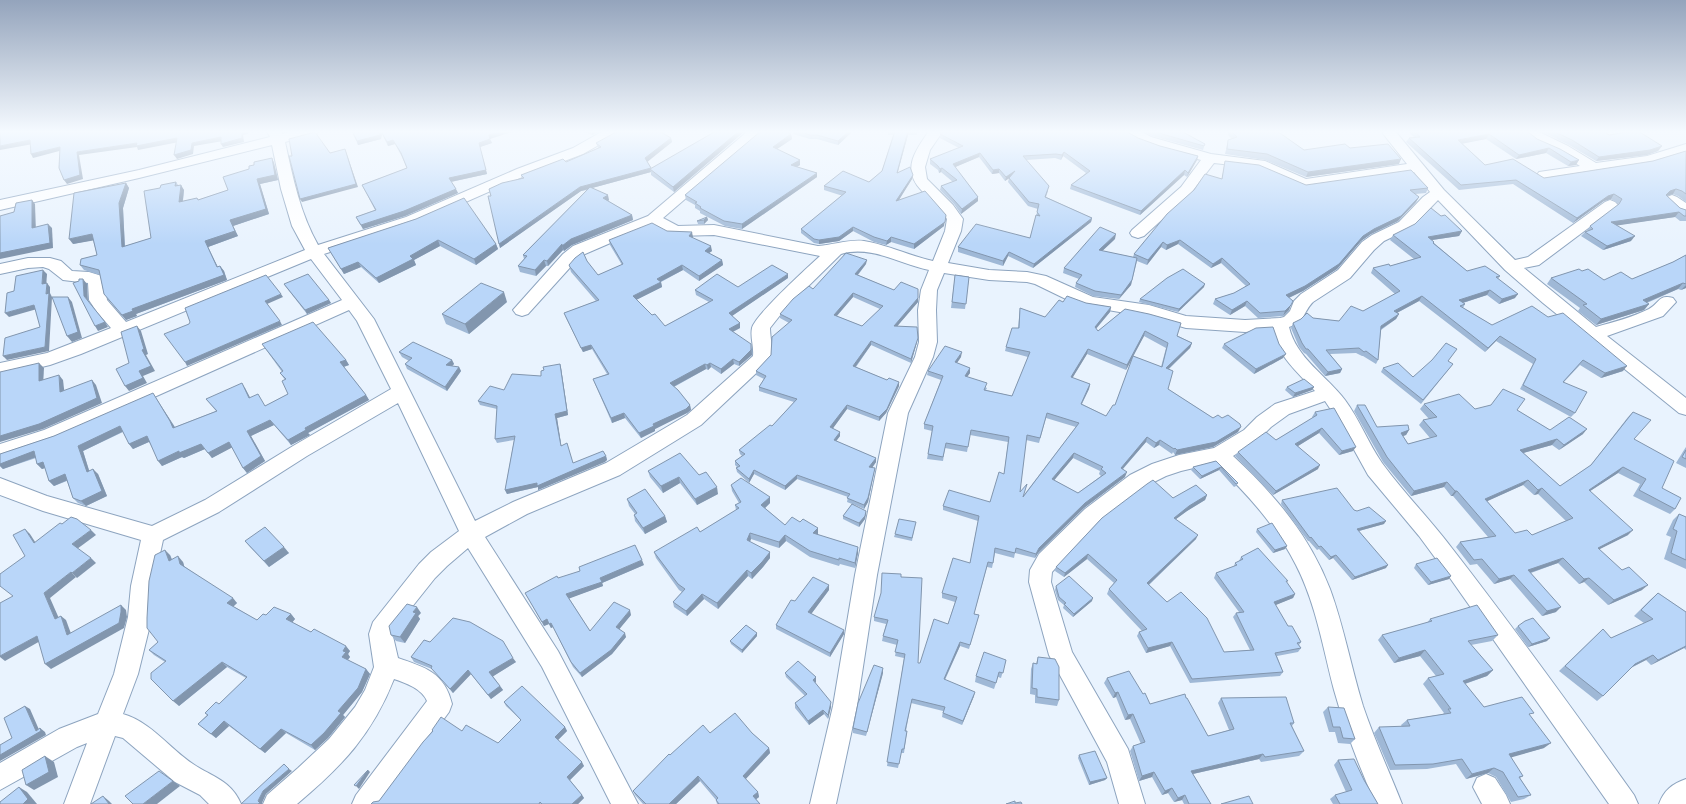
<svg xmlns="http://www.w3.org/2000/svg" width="1686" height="804" viewBox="0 0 1686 804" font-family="'Golos Text',sans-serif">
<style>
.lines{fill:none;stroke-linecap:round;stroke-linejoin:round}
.minor-casing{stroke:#8da4bf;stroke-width:2}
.minor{fill:#fff;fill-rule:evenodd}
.wall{fill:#9fb8d6;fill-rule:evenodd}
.shaded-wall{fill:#8296ae}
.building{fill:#b9d6f9;stroke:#8296ae;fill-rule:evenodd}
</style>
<rect width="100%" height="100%" fill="#e9f3fe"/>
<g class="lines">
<!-- minor casing -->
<g class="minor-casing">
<g id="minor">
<path d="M267,131h14l1,3 12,-3h24l-2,3 -31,8c8,36 15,71 33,103l88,-28 111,-48 56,-21 30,-17h17l-2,3 -35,20 -56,21 -109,48 -94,31 50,65 101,202 38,-19 93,-39 81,-48 66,-59c1,-10 -3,-19 -1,-28 3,-13 55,-60 68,-72l-106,-21 -37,1 -18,-6 -7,-5 -67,29 -10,8 -47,52 -6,2 -6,-2 -3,-4 50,-56 10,-8 75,-30 100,-85h16l-101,87 15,8 36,-1 104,21c15,-1 32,-7 46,-5 24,4 46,15 69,20l12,-30 2,-12c-7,-11 -16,-18 -25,-28 -21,-21 -7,-40 7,-60h14l-13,19 -5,17 2,12 26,26 10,14 -2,12 -13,32 41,7 38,2 19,4 47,21 56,8 37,11 59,4 35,-2 4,-1 6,-6 4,-10 7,-7 37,-24 24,-28 10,-7 27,-13 24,-25 7,-5 -16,-20 -110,16 -46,-20 -44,-5 -23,30 -47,43 -6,2 -6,-2 -2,-3 2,-3 49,-43 20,-27c-17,-5 -68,-15 -78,-29h17l11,6 60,17 54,7 41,18 101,-15 -26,-33h14l49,59 71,70 13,-3 77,-55 5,-2 5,2 3,3 -3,3 -76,57 -15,3 72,59c18,-5 37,-10 53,-18 11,-6 9,-15 24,-11l3,4 -13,14 -56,20 79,62v17l-7,-2 -136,-110 -38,-33 -67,-70 -27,28 -27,13 -10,9 -24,28 -37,24c-10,10 -8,20 -24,25 7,31 38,49 56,73 15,20 23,43 37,63 21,29 47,55 69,84 63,81 123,164 183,248l4,9h-29l-159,-226 -31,-42 -51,-61 -31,-56 -12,-18 -36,13 -18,13 -13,13 -25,16c42,39 76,79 97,133 14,38 21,78 33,117 11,33 26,65 39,98h-26c-17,-37 -31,-75 -42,-114 -11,-42 -18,-86 -38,-125 -21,-41 -48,-70 -81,-102l-34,8 -15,5 -22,11 -45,34 -47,51 -1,10 21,70 56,97 17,55h-26l-12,-42 -58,-107 -20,-73 1,-12 9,-16 46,-45 45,-34 22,-11 27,-9 35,-7 30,-18 13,-13 18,-13 40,-13c-16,-17 -38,-36 -43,-61l-27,2 -59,-4 -38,-11 -63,-11 -15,-5 -35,-17 -8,-2 -38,-2 -45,-7 -7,17 -1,20 1,32 -4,15 -25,56 -31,162 -20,131 -21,98h-26l23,-98 22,-131 33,-162 27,-56 4,-15 -1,-32 3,-20 8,-20c-29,-6 -58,-25 -88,-16l-56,55 -15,19c0,12 5,24 -2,34l-67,63 -81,50 -93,39 -42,23 73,114 80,153h-27l-69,-137 -74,-119 -21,18 -12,12 -43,54 6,26c27,9 47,15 54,46l-3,8 -68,92h-29l4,-9 71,-94c-5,-12 -21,-18 -33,-22 -22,56 -52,87 -97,125h-34l4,-9 31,-27 31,-29 26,-32 10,-17 9,-23 -5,-33 4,-12 46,-58 12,-12 28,-21 -61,-128 -91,53 -88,56 -56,28 -10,46 -1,31 -14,57 -15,40c28,8 46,34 70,50 19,13 38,16 48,40h-32l-9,-9 -25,-13 -52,-44 -8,-2 -25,68h-26l23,-61 -10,4 -77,43v-27l59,-34 39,-15 16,-40 14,-57 3,-31 10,-46 -98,-29 -43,-16v-17l47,18 105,30 53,-26 88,-54 98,-57 -34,-68 -8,-11 -291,130 -58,20v-16l44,-14 298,-130 -31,-41 -230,95 -31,11 -50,12v-14l47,-10 64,-25 -14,-16 -8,-12 -1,-17 -25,-3 -14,-11 -6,-2 -15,1 -28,6v-10l28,-6h22l11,3 11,10 17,1 13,4 2,4 3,20 19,22 179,-72 -13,-24 -11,-37 -9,-44 -133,33 -139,32v-10l139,-30 131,-33z"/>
<path d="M1521,131h16l31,15 28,17 51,-7 39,-12v9l-37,11 -105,15 -5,-1 -2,-3 2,-3 41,-6 -22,-14 -23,-10z"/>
<path d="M1672,195l5,2 9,6v12c-8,-2 -17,-8 -22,-15l3,-3z"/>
<path d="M1486,774l9,4 11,17 4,9h-28l-9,-17 4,-9z"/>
<path d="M1686,779v25h-27c5,-14 13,-20 27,-25z"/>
</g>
</g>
<!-- minor -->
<use href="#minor" class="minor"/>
</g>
<!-- wall -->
<g class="wall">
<path d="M352,131l138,8 2,4 -12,4 7,27 -36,8 7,11 -53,23 -42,13 -5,-8 -2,-4 19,-7 -13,-25 45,-17 -5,-11 -7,-13 -7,2 -6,-12 -1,5 -23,6z"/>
<path d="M582,131h18l-8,4z"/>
<path d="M716,131h29l-71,61 -23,-17v-3l-59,16 17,12 -1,1 24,14 1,5 -61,25 -8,6 -1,-1 -15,16h-2l-10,10 -16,-4 -2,-6 6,-7 -1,-4 64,-65 -6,1 -81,57 -9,-52 31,-17 -1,-4 45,-13 32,-14 -2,-5 75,-5 1,4 -25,19 5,8z"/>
<path d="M793,131h60l-15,14 -21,-6h-7l-17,-5z"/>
<path d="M888,131h29v4h-9l-10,37 14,7 -13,21 45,26 -30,23 -23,-7 -5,3 -12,-3 -21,-11 -14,10 -20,3 -5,-1 -13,-10v-4l42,-33 -19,-6v-4l45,-4 13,-11 11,-36h-5z"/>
<path d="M1143,131h38l24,13 -2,6 -51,-14z"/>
<path d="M1229,131h48l27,19 46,-2 49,16 -93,13 -41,-17 -40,-6 2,-9 1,-5 4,-1 -4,-4z"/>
<path d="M1408,131h119l10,8 39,26 -8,1 -22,-13 -30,6 -30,-20 -24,4 23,22 59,13 109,-17 33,-10v51l-8,-6 -5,-2 -6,2 13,12 6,2v11h-6l-5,-4 -58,8 14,16 -28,9 -22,-14 4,-4 2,-1 3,-5 28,-21 1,-1 -8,-5 -7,2 -31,22 -60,-39 -54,6 -53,-48 3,-4 5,-1z"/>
<path d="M1541,131h63l5,4 53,11 -4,5 -11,4 -51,6 -27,-16z"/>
<path d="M1129,133l9,5 22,8 38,10 -1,4 -10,17 -3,-2 -44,40 -70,-26 1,-4 15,-12 -23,-17 -2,4 -6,-2 -29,2 22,31 -2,6 46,21 -1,4 -58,46 -25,-12 -5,10 -45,-14v-5l72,-9 8,-29 -10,-3 -20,-24 1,-4 -4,3 -6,-8 -7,1 -13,-17 -24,10 23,30v4l-17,13 -7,-10 -14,-14 1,-4 12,-4 -12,-10 -2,1 -1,-3 -8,-6v-5l29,-11 -19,-10v-4z"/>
<path d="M791,134l1,5 -15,10 23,11v5l-3,2 20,6v4l-75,52 -17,-3 -25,-13v-2l-5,-3v-3l-9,-5 -1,-5z"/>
<path d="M272,158l2,5 4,17 -18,4 9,30 -36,12 5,10 -30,11 10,20 2,-1 4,5 3,9 -91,34 1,2 -11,4 -22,-26 -4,-19 -16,-5 -4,-5 17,-10 -4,-15 -20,4 53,-61 3,5 -6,20 2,38 26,-8 9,-50 16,-6 2,3 6,5 -1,11 15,-1 30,-10 26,-25z"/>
<path d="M1225,161l81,24 122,3 -2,5 -11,1 4,3 -3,5 -18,19 -27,13 -10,7 -24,28 -34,22 -14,7v12l-6,6 -25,2 -13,-12 -15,9 -17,-11 2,-5 19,-6 12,-7 -25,-23 -10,5 -33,-24 -12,6 -5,-3 -14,18 -10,-4 -6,24 -12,14 -26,-3 -18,-9 1,-4 3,-4 -16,-6 1,-5 51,-29 -13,12 31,6 1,-3 88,-75 2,-13z"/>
<path d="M1441,216l21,15 -3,5 -27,4 2,3 33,28 33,5 -2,3 17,19 -16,6 -12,-9 -24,8 2,1 -2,4 29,17 131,46 -22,7 -21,-13 -16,17 11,31 -4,4 -51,-28 13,-25 -37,-23 -11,11 -66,-51 -22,12 2,1 -3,5 -15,11 -3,30 -2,4 -13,-8h-1l-6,-3 -26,1 12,15 -2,4 -15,3 -19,-22 -2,-1 -5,-6 -8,-19 2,-5 20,-5 26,3 24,-10 32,-17 -24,-21 2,-5 17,-2 24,-7 -24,-19 3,-5z"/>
<path d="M707,217l1,3 -4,4h-6l-1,-3z"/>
<path d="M416,219l80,25 2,5 -22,16 -36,-19 -26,14 2,5 -37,18 -18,-16 -17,7 -16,-26z"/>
<path d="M667,231l25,1v6l20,13 -3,2 13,7 1,5 -24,16 -16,-11 -22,12 1,5 -26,13 16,15 13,11 44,-24 -13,-7 -1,-5 43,-3 50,-9 -56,38 8,7v5l-7,4 19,17v6l-13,11 -5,-2 -13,10 -10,-7 -3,3 -2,-1 -32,18 16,18 1,5 -4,3 -32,16v2l-14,7 -16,-20 -13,5 -17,-39 -2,-5 14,-5 -15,-25 -9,3 -17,-34 -2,-5 32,-12 -25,-29 -2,-7 29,10 24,-10 -12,-20 -1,-5z"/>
<path d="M1686,255v33l-5,2 -3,-1 -31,14 2,1 -5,6 -48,15 -18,-14 2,-3 -33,-24 4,-6 31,-7 22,9 28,-1 41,-17z"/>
<path d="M866,264l-8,11 36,15 24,8v4l-21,24 20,16 -6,21 -40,-18 -15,22 31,13 12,2v4l-13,27 -7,8 -32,-12 -14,19 7,8 -4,5 40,17v4l-4,6h3l-1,4 -6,30 -4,7 -11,-5 13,10 -1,5 -6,8 -16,-8v-3l9,-12 -5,-2 1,-5 -51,-18 -12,11 -31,-16 -5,9 -12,-11 -1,-4 1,-1 -2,-2v-4l7,-5 -2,-2 -1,-4 33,-24 22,-24 -35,-11v-4l5,-8 -8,-4v-4l15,-16 18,-32 -9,-5v-4l33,-25zM853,297l27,12 -18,17 -25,-10z"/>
<path d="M955,275l14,2 -4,32 -14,-1z"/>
<path d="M284,284l45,16 2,3 -24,11 -21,-27z"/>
<path d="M1204,287l-26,25 -39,-10 1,-3z"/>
<path d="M507,302l-38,32 -23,-10 -4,-10z"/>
<path d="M1063,302l23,1 25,4 -1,5 -14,17 2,2 27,-22 67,34 -2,5 -21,21 -1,20 45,29 25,14 -25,15 -38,8 -2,-3 -1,2 -13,-9 -5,3 -8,-6 -23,27 2,8 -41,31 -46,45 -3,5 -20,-5 -1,5 -19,-5 -3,15 -5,-1 -13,47 5,1 -10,34 -9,-3 -15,34 29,16 -12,29 -20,-8 1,-6 -32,-8 -5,28h1l-3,22h-3l-3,15 -11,-2 17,-108 -9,-2 2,-11 -15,-4 1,-5 3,-12 -12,-3v-4l27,-40 17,86h2l28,-39 7,-22 -13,-4v-5l28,-30 8,-42 -35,-11v-4l47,-4 14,-28 4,-32 -38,-7 -3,17 -22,-4 -2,13 -16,-2 5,-28 -8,-2v-5l17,-44 -14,-5 1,-4 33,-14 -4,6 13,5v5l-3,4 20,11 -1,2 26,6 16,-39 -23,-6 1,-4 12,-19 2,-20 25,9zM1144,336l22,12 -5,19 -28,-11zM1087,354l39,16 7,-13 -18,48 -9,11 -24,-12 7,-15 1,-5 -18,-6zM1046,418l30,9 -53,69 -3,-4 6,-52 13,3zM1073,458l27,13 -1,3 2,2 -23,17 -24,-13z"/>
<path d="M262,344l84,16 3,5 -5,2 22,28 3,5 -61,33 2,2 -19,10 -17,-20 -23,11 14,25 -18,12 -4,-5 -11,-21 -20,11 -7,-9 -21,9 -2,-1 -20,9 -13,-24 -16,7 -4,-5 -6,-12 -40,19 6,19 9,4 9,22 -21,10 -8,-3 -5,-5 -6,-17 -13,5 -5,-5 -4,-13 -3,1 -5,-5 -1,-6 -33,11 -3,-3v-12l54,-18 102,-38 19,29 41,-16 -10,-12 39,-11 5,10 15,8 23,-12 -3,-14 -5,-7 2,-1z"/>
<path d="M1224,344h55l4,14 -29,16 -32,-26z"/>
<path d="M399,352l53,8 2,4 -2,2 7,1 2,4 -14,20 -40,-22 -2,-5 4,-3 -7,-4z"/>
<path d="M560,364l1,4 7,47 -11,3 4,27 12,18 33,-7 1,4 -69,30v-3l-31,7 -2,-4 9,-50 -17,3 -2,-4 2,-30 -17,-4 -2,-4 26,-11 37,-14 3,-6z"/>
<path d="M1453,364l-32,40 -40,-32 2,-4 30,9z"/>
<path d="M1287,387h27l-2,3 -19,7 -8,-7z"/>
<path d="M1424,404l51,5 42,1 33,20 33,4 -24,16 -7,-5 -29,8 37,33 30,-20 38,-49 5,-5 1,27 28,49 13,21 -5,5 -37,-18 7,-12 -22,-11 -28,18 38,44 -29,14 43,41 -34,15 -24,-23 -5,2 -21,-21 -27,10 25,39 -14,4 -32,-37 -16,5 -17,-20 -7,1 -14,-18 4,-5 28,-5 -35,-41h-2l-7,-9 -33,9 -28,-34 -29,-51 3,-6 20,22 32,3 -3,5 -3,1 5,8 22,-6 -11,-13 4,-5 6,-1 -9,-10zM1523,485l11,10 4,-1 28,27 -34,14 -17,-2 -28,-32z"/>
<path d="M1315,412l38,39 -14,4 -20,-22 -21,13 20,23 -45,26 -38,-39 3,-4 38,-12 37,-22 -1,-1z"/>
<path d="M1686,447v21l-10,-5 8,-13z"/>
<path d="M1216,461l22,22 -2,3 -2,1 -15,-17 -19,9 -9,-9 2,-3z"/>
<path d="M648,471l51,4 19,19 -21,11 -17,-22 -17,10 -13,-16z"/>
<path d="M731,485l39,18 -5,5 20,17 33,9 -1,1 41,12v6l-3,15 -15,-4 -1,2 -29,-9 -24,-16 -7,7 -28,-9 -1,3 20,16 -7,9 -11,12 -4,-3 -30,33 -14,-10 -17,17 -13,-9 -1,-5 9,-10 -3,-2 -23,-32 -2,-6 46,-20 36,-22 -1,-5 4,-2 -7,-12z"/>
<path d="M1207,495l-2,5 -18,11 -11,8 20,20 -47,46 18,17 57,50 26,-2 -17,-33 3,-4 3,-1 -25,-34 2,-5 18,-7 1,-3 4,-2 2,-4 45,25 9,12 -2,4 -18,7 13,21 13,16 -2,3 2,3 -3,4 -21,4 6,16 -3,4 -90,7 -20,-37 -24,7 -9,-17 2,-4 3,-1 -35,-37 2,-5 5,-6 -27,-24 -23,18 -9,-6 1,-4 117,-69z"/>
<path d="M627,499l38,17 2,6 -22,12 -10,-13 -1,-6 1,-1 -6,-8z"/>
<path d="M1282,500l72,10 30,14 -25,7 27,37 -34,12 -19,-22 -4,2 -10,-11 -2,1 -8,-9h-1l-27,-37z"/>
<path d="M1679,514l7,3v52l-22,-10 7,-22 -5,-2 7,-15z"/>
<path d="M915,525l-3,16 -18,-4 1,-3z"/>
<path d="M1257,529l30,17 -2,3 -12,4 -17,-21z"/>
<path d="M245,541l44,12 -20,14 -19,-20z"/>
<path d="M170,555l2,4 11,3 1,4 53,37 -4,3 24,14 9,-5 25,-1 4,5 -3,3 19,10 39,19 -2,3 2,3 -2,3 18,9 4,5 -8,18 -19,23 2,2 -17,21 -13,12 -29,-17 -21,20 -36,-27 -13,12 -18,-14 9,-9 -2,-2 14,-9 27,-26 -19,-11 -48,39 -14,-44 -11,-7 -5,-5 9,-8z"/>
<path d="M1416,564l33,15 -21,6 -14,-17z"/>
<path d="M644,565l-42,18 1,3 -34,12 21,33 41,-16 -12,14 7,8 -14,17 -30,23 -9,-10 -20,-40 -2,1 -2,-4 -5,2 -19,-33 33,-15z"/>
<path d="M1056,586l36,15 -19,16 -10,-9 1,-3 -6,-5 -3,-10z"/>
<path d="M829,590l-18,24 33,20 -14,23 -54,-28v-4l19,-24z"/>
<path d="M1658,593l28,19v38l-2,-2 -33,17 -5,-5 -15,8 -28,28 -6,5 -38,-30 44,-42 8,9 33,-15 -10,-7 17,-17z"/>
<path d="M421,613l-3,3 2,3 -15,24 -9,-2 -5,-6z"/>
<path d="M1430,619l68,16 -6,6 -21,4 22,25 -6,6 -22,8 19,23 46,9 14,32 -34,9 13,19 -3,2 11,17 -7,4 -13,3 -15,-25 -8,-4 -22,6 -10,-15 -29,5 -37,1 -16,-37 5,-6h23l-1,-2 6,-5 36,-6 1,-1 -21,-29 5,-6 8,-2 -16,-20 -26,7 -16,-23 4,-5 45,-12z"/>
<path d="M1518,626l29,15 -19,6 -13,-18z"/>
<path d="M757,633v3l-15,17 -11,-9 -1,-3z"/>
<path d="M430,642l86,20 -23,14 7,10 3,4 -12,9 -20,-25 -18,19 -21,-24 -18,-7 -3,-5z"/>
<path d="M1038,657l21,43 -2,6 -22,-3v-8l-5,-1 1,-25 2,-6 3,1z"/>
<path d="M1006,660l-5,18 -3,-1 -4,12 -19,-7 1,-6z"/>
<path d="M785,673l31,9 -1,1 16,24 -3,12 -4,-5 -15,11 -14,-17v-5l10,-7 -19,-19z"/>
<path d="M883,673l-17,63 -13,-3v-5z"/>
<path d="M1107,678l36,16 7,10 36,-6 22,38 21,-6 -11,-27 3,-5 73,25 -2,3 12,25 -5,5 -38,6 -2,-3 -66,15 18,30h-27l-2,-4 -8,2 -6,-9 -6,2 -10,-18 -13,4 -9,-30 3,-5 8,-2 -11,-25 -5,1 -9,-23 -3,1 -9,-15z"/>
<path d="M504,702l61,25 2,4 -9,9 26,26 -14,14 12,15 2,3 -6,6h-207l8,-3 53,-70v-1l30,1 36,12 23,-23 -15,-14z"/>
<path d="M1328,707l27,32 -5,5 -12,-1 -3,-11h-6l-6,-20z"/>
<path d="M710,733h42l17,15 1,5 -25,26 13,13 1,5 -3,2 4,5h-43l-1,-4 -16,-19 -24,23h-33l-8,-9 -2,-4 37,-36z"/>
<path d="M1079,755l28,23 -2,2 -16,5 -11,-27z"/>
<path d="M1338,760l26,20 14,24h-45l-3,-5 5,-4 11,-3 -12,-27z"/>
</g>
<!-- shaded-wall -->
<g class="shaded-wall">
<path d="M242,131h6v3l-5,1 1,7 -21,5 -2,-3z"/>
<path d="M380,131l2,3 -1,5 -23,6 -1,-4z"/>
<path d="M501,131h14l-25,8 2,4 -12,4 7,27 -37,8 -1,-4 30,-35 10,-8z"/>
<path d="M592,131h8l-8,4z"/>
<path d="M739,131h6l-71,61 -1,-5z"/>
<path d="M849,131h4l-15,14v-4z"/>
<path d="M908,131v4l-12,42 1,-4z"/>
<path d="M791,134l1,5 -18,12 -1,-4z"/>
<path d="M1489,134l-3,5 -30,6 2,-5z"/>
<path d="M221,137l2,4 -29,5 -1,8 -16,5 -3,-4 18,-12z"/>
<path d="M177,138l2,4 -41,8 -1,-3 -58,8 4,24 -16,5 -3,-4 13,-28 60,-9z"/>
<path d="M671,138l1,4 -26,21 -1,-5z"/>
<path d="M30,140l3,4 -33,6v-4z"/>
<path d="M393,140l2,4 -7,2 -1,-4z"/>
<path d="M1662,146l-4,5 -11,4 -51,6 3,-4z"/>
<path d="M60,147l3,3 -30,8 -2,-4z"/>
<path d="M1549,148l-3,5 -30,6 3,-4z"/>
<path d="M345,149l13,38 -56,15 -2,-3z"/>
<path d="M1064,152l-1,4 -2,4 1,-5z"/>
<path d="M980,153l-1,4 -26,11v-4z"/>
<path d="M1198,156l-1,4 -10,17 1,-4z"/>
<path d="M272,158l2,5 4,17 -18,4 9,30 -36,12 5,10 -30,11 12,25 -3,-5 -12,-26 25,-21z"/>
<path d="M1401,159l-2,5 -93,13 2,-5z"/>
<path d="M800,160v5l-9,5v-5z"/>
<path d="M1579,160l-3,5 -8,1 3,-4z"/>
<path d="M651,168l1,3 -2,-2 1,3 -70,19 -81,57 -1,-4 81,-57z"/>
<path d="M942,168l-1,4 -2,1 1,-4z"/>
<path d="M999,169v4l-7,1 1,-4z"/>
<path d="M1185,170l-1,5 -44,40 1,-4z"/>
<path d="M1015,171l-1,4 -9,6 1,-4z"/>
<path d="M817,173v4l-75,52v-5z"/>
<path d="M913,175l-1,4 -17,27 1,-5z"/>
<path d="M126,183l3,5 -6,20 2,44 -3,-5 -3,-44z"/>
<path d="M181,185l3,5 -2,17 -3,-5z"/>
<path d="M456,189l2,4 -53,23 -42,13 -2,-4z"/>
<path d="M1676,189l-3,5 -7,2 -4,4 8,-9z"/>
<path d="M1614,194l-3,5 -7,2 -31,22 4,-5 31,-22z"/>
<path d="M608,195l1,5 -5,4 -1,-6z"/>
<path d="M978,197v4l-17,13 1,-5z"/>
<path d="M1419,197l-3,5 -18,19 -27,13 -10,7 -24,28 -34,22 -19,9 2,-5 77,-59z"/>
<path d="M32,200l3,4 1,29 -4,-5z"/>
<path d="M1679,212l-4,5 -68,10 4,-5z"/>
<path d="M632,215l1,5 -61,25 -8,6 -2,-5 9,-7z"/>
<path d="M946,215l-2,11 -30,23v-5z"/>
<path d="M707,217l1,3 -4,4v-4z"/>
<path d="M1092,218l-1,4 -58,46 1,-4z"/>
<path d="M48,224l4,4 1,20 -53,11v-6z"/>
<path d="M853,227v4l-14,10 -20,3v-4z"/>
<path d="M1462,231l-3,5 -34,5 3,-4z"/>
<path d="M692,232l1,5 -4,4v-5z"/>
<path d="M92,234l4,6 -23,4 -4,-5z"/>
<path d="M1116,234l-1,5 -17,16 1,-5z"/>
<path d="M1635,236l-4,5 -28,9 4,-4z"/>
<path d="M891,237v5l-5,3 1,-4z"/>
<path d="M438,240l2,6 -26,14 2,5 -37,18 -3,-5 34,-22z"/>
<path d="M1180,240l-2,4 -12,6 1,-5z"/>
<path d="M1163,242l-2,5 -14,18 1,-5z"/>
<path d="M496,244l2,5 -22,16 -2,-6z"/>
<path d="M562,244l1,6 -15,16 -1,-5z"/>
<path d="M711,246l1,5 -6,4 -1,-4z"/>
<path d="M1009,252l-1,4 -5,10v-5z"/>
<path d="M1222,258l-1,5 -10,5 2,-4z"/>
<path d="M544,260l2,6 -10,10 -1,-6z"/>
<path d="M722,260l1,5 -24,16v-5z"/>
<path d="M867,260l-1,4 -11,14v-4z"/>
<path d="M358,262l3,5 -17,7 -3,-5z"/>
<path d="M682,265l1,5 -25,13 -1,-4z"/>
<path d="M220,266l4,5 3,9 -91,34 1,2 -11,4 -4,-5 10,-6z"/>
<path d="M43,270l4,4 -1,14 -4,-4z"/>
<path d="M788,274v4l-59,40v-5z"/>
<path d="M83,279l4,5 1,17 -4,-5z"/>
<path d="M1132,280l-1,5 -12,14 2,-4z"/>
<path d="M661,282l1,5 -28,14 -1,-5z"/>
<path d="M47,283l3,4v6l2,4 -3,54 -42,9 -4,-4 42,-9 1,-53z"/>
<path d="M1683,283l-5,6 -40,17 5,-6z"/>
<path d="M1205,284l-1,3 -26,25 1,-3z"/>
<path d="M1686,284v4l-5,2 5,-5z"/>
<path d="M1490,290l-3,5 -31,10 3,-5z"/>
<path d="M504,292l3,10 -38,32 -4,-10z"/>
<path d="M853,293v4l-19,22v-4z"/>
<path d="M281,294l2,3 -16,7 -2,-3z"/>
<path d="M1518,294l-3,4 -16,6 3,-5z"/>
<path d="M1422,296l-3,5 -28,15 3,-5z"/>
<path d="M68,297l4,5 10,36 -10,4 -5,-6z"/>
<path d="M918,298v4l-24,28v-4z"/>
<path d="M329,300l2,3 -24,11 -2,-4z"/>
<path d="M1247,301l-2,5 -15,9 2,-5z"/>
<path d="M1649,304l-5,6 -48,15 5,-6z"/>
<path d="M34,305l3,4 -28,8 -4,-4z"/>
<path d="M1291,305l-2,5 -6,6 2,-5z"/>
<path d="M1111,307l-1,5 -17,20 2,-5z"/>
<path d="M1399,314l-3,5 -18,12 3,-5z"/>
<path d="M280,321l2,4 -95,41 -2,-4z"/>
<path d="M105,322l3,5 -10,4 -3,-5z"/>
<path d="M740,323v5l-10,5 -1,-4z"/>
<path d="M137,326l4,5 7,23 -2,1 9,16 -12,5 4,7 -18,8 -4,-5 14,-15 3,-21z"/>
<path d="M1145,331l-1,5 -18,34 1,-5z"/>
<path d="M1500,336l-4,5 -11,11 3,-4z"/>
<path d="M918,338l-1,4 -6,21v-4z"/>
<path d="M871,341v4l-18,25v-4z"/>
<path d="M1192,343l-2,5 -26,25 2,-5z"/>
<path d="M751,344l1,11 -13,11v-4z"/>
<path d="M591,345l1,4 -9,3 -2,-4z"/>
<path d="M1088,349l-1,5 -17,28 1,-5z"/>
<path d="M962,352l-1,5 -7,10 1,-5z"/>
<path d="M1286,354l-3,4 -29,16 2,-5z"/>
<path d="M733,359l1,5 -13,10v-5z"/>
<path d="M346,360l3,5 -6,2 -3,-5z"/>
<path d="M452,360l2,4 -6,6 -2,-5z"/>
<path d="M39,363l5,5 -1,18 -4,-5z"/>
<path d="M710,363l1,4 -3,3 -1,-5z"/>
<path d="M560,364l1,4 7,47 -11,3 5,32 -1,-4 -6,-32z"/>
<path d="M705,364l1,5 -35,19 -1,-5z"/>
<path d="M1627,366l-4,5 -22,7 4,-5z"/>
<path d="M459,367l2,4 -14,20 -2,-4z"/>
<path d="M970,368v5l-6,8 1,-5z"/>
<path d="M1342,369l-2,4 -15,3 3,-4z"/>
<path d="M59,375l4,5 2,17 -5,-5z"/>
<path d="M92,380l4,5 6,18 -59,26 -43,13v-6z"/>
<path d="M899,382v4l-13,27 -7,8v-4z"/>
<path d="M242,383l3,5 8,15 -4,-5z"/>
<path d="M1090,384l-1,5 -10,20 2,-5z"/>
<path d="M1314,387l-2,3 -19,7 2,-4z"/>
<path d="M153,393l3,5 18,28 3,7 -4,-5z"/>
<path d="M366,395l3,5 -61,33 2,2 -19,10 -3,-5 17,-12z"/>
<path d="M690,405l1,5 -4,3 -32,16v2l-14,7 -2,-5 14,-9z"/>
<path d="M847,405v4l-16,22 -1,-4z"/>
<path d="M624,413l1,5 -13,5 -1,-5z"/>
<path d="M270,420l4,5 -23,11 14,25 -18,12 -4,-5 4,-37z"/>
<path d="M120,426l4,5 -41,20 8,26 -4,-5 -9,-26z"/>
<path d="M1241,427l-3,5 -25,15 -38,8 2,-5z"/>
<path d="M1322,428l-3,5 -26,16 2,-5z"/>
<path d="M1587,429l-4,5 -24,16 5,-5z"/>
<path d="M1409,430l-3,5 -9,3 4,-5z"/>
<path d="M840,432v4l-6,8v-4z"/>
<path d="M147,436l4,5 -18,8 -4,-5z"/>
<path d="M1147,437l-1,5 -27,31 2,-5z"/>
<path d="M1557,439l-5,6 -36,10 4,-5z"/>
<path d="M1160,440l-1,5 -5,3 2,-5z"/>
<path d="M229,442l4,5 -21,11 -4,-5z"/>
<path d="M201,444l4,5 -21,9 -2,-1 -20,9 -4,-5 21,-10z"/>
<path d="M1356,447l-3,4 -14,4 3,-4z"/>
<path d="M34,451l5,5 -36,13 -3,-3v-4z"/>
<path d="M1074,453l-1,5 -22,26 1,-5z"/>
<path d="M606,456l1,4 -2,2 -67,28v-3l-31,7 -2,-4z"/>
<path d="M876,458v4l-7,10v-5z"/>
<path d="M43,462l5,5 -6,2 -5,-5z"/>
<path d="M1320,465l-2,4 -45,26 3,-4z"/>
<path d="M1221,467l-2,3 -19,9 2,-3z"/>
<path d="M1623,467l-5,6 -34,22 5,-5z"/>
<path d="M875,468l-1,4 -6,30 -4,7v-4z"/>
<path d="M93,469l5,5 9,22 -21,10 -5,-5z"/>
<path d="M754,470v4l-5,9v-4z"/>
<path d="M1127,472l-2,5 -41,31 -46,45 -3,5 1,-4 3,-6 46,-45z"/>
<path d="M65,474l5,5 -16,7 -5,-5z"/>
<path d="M797,475v4l-12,11v-4z"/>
<path d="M679,477l1,6 -17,10 -2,-7z"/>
<path d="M1528,480l-5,5 -42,19 4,-5z"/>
<path d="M1447,482l-3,5 -33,9 3,-5z"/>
<path d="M717,487l1,7 -21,11 -2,-6z"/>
<path d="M1542,488l-4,6 -4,1 4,-5z"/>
<path d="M1455,491h2l-4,5h-2z"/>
<path d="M1207,495l-2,5 -18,11 -15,11 2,-4 15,-12z"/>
<path d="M770,497v6l-8,8 -1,-6z"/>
<path d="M866,511l-1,8 -6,8v-4z"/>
<path d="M665,516l2,6 -22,12 -2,-6z"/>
<path d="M1386,521l-2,3 -29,8 2,-3z"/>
<path d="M818,528v6l-5,5v-6z"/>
<path d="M25,529l5,5 9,14 -5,-5z"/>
<path d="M91,530l5,5 -19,14 -5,-5z"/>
<path d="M1633,530l-5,5 -36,18 6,-5z"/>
<path d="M750,533l1,6 -3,7 -1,-6z"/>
<path d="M785,535l1,6 -7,7v-6z"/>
<path d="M1198,535l-2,4 -51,49 2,-5z"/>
<path d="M1287,546l-2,3 -12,4 2,-3z"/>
<path d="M284,547l5,6 -20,14 -5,-6z"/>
<path d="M858,547v6l-3,15v-5z"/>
<path d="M165,550l5,5 4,11 -5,-5z"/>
<path d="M770,552v6l-7,9 -11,12 -1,-6z"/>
<path d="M1088,554l-1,5 -23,18 1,-4z"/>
<path d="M1336,555l-3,3 -4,2 2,-3z"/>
<path d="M178,556l5,6 2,7 -5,-5z"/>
<path d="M91,558l5,5 -19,15 -5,-5z"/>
<path d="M1563,558l-5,5 -35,12 5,-5z"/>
<path d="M642,560l2,5 -42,18 -2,-5z"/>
<path d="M1388,565l-2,3 -34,12 3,-3z"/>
<path d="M747,570l1,6 -30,33 -1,-6z"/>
<path d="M71,572l5,5 -26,21 11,25 -6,-4 -11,-26z"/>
<path d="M1514,575l-4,4 -16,5 5,-5z"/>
<path d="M1451,576l-2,3 -21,6 3,-3z"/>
<path d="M1589,578l-5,4 -5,2 5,-5z"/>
<path d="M602,582l1,4 -35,13 -2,-5z"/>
<path d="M829,585v5l-20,27 -1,-5z"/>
<path d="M1648,585l-6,5 -34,15 6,-5z"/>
<path d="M702,594l2,5 -17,17 -1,-5z"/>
<path d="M1295,594l-2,4 -22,9 3,-5z"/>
<path d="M233,598l4,5 -5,5 -5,-5z"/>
<path d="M1093,598l-1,3 -19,16 1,-3z"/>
<path d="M121,605l5,5 1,7 -3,11 -73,41 -6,-5z"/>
<path d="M417,607l4,6 -3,3 2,3 -15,24 -5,-6 13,-25z"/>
<path d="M1561,607l-5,5 -14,4 5,-5z"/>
<path d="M630,610l1,5 -14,17 -1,-5z"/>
<path d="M291,614l4,5 -4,5 -5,-5z"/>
<path d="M61,616l5,4 7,19 -6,-4z"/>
<path d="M547,619l2,5 -5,2 -2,-4z"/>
<path d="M551,623l2,4 -2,1 -2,-4z"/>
<path d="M844,630v4l-14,23v-4z"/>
<path d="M625,633l1,4 -14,17 -30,23 -2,-4z"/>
<path d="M757,633v3l-15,17v-3z"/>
<path d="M37,636l5,4 -37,21 -5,-4v-1z"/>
<path d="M1550,638l-3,3 -19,6 4,-3z"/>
<path d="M960,642v4l-17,37 1,-4z"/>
<path d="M1172,642l-2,4 -24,7 2,-5z"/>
<path d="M346,646l4,5 -2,3 2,3 -4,5 -4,-5 1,-6z"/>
<path d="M1686,646v1l-2,1 -33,17 7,-5z"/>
<path d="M1425,650l-5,6 -26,7 5,-5z"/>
<path d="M1653,655l-7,5 -18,9 7,-5z"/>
<path d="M513,658l3,4 -24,15 -3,-5z"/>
<path d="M222,662l5,5 -48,39 -6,-5z"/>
<path d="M883,668v5l-17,63z"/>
<path d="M366,669l4,5 -8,18 -19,23 2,2 -17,21 -13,12 -4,-5 27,-34z"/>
<path d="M468,670l3,4 -18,19 -3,-4z"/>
<path d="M1493,670l-6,6 -29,10 5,-5z"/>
<path d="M816,677v5l-3,2v-4z"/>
<path d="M500,686l3,4 -12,9 -3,-4z"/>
<path d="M975,692l-1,4 -12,29 1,-4z"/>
<path d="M1118,692l-2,5 -3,1 2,-5z"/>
<path d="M831,702v5l-3,12v-4z"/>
<path d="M25,706l5,3 10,23v-4l5,4 1,3 -46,26v-6l36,-24z"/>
<path d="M823,710l1,4 -15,11 -1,-4z"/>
<path d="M1133,714l-3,5 -5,1 3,-5z"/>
<path d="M224,721l5,5 -13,12 -5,-4z"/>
<path d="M565,727l2,4 -10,10 -2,-4z"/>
<path d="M281,729l5,4 -21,20 -5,-4z"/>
<path d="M1551,743l-7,5 -42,12 7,-6z"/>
<path d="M769,748l1,5 -26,28 -1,-5z"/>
<path d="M1263,754l-4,5 -71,16 3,-4z"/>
<path d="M45,756l9,6 4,15 -24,13 -8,-5z"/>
<path d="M582,762l2,4 -15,15 -2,-4z"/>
<path d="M1494,768l-6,5 -22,6 6,-5z"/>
<path d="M289,769l3,2 -26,23 -4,9v1h-4v-3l5,-10z"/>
<path d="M368,770l2,2 -11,17 -3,-3z"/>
<path d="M1154,772l-2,5 -13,4 3,-5z"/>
<path d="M698,776l2,5 -24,23h-7z"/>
<path d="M1107,778l-2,2 -16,5 1,-3z"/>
<path d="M173,781l7,5 -23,18h-14z"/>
<path d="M19,787l8,5 10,12h-14z"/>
<path d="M1172,788l-4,5 -6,2 3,-4z"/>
<path d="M758,792l1,5 -5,4 -1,-5z"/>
<path d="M582,795l2,3 -6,6h-6z"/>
<path d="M1185,795l-3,5 -8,2 4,-4z"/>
<path d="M103,796l6,5 3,3h-3z"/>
</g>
<!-- building -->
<g class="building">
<path d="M0,131h242v7l-21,6v-7l-29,6 -1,7 -17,5 3,-17 -41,8 1,-3 -60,9 3,23 -16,5 -5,-12 1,-21 -29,7 -1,-14 -30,6z"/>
<path d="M352,131h28v4l-23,6z"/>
<path d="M381,131h120l-12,4 1,4 -11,4 7,27 -37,8 7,11 -52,22 -43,14 -5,-8 20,-7 -14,-25 45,-17 -6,-15 -8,-13 -6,2z"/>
<path d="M618,131h41l12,7 -26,20 6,10 -71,19 -81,57 -11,-48h3l-2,-7 13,-6 22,-5 -3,-3 42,-16 3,3 35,-15 -5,-4z"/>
<path d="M716,131h23l-66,56 -23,-18z"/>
<path d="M761,131h24l6,3 -18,13 27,13 -9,5 26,8 -75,51 -18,-3 -24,-13 1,-1 -6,-4 2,-1 -12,-7z"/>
<path d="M798,131h51l-11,10 -21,-6h-7z"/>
<path d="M895,131h22h-9l-11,42 13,-6 3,8 -17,26 29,-10 21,24 -1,7 -31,22 -23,-7 -4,4 -13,-4 -21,-10 -14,10 -20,3 -5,-1 -13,-10 45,-37 -22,-6 19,-15 26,11 13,-11z"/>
<path d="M942,131h184l3,2 9,5 22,8 38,10 -10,17 -3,-3 -44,41 -70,-26 19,-14 -26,-19 -2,3 -6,-1 -33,2 26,30 -4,11 47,21 -58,46 -25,-12 -6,9 -45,-14 18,-23 54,14 6,-23 4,1 -3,-4 2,-8 -10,-2 -20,-24 6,-7 -9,6 -7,-8 -6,1 -13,-17 -27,11 25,33 -16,12 -8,-9 -13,-14 16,-6 -15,-12 -2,1 -2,-3 -8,-7 33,-13 -23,-12z"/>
<path d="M1152,131h29l24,13 -1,2z"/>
<path d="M1231,131h46l27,19 41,-6 5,4 38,-4 13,15 -93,13 -41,-18 -40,-5 1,-9 9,-3z"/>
<path d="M1415,131h112l10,8 23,10 19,11 -8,2 -22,-14 -30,7 -30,-21 -31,6 27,25 28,-6 31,19 109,-17 33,-10v43l-4,-3 -6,-2 -6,2 -4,4 14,13 6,2v6h-2l-5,-4 -68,10 24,14 -28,10 -22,-14 8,-3 -3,-3 29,-22 3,-5 -8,-5 -6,2 -31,22 -61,-38 -55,5 -52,-47 11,-1z"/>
<path d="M1553,131h51l5,4 24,-4h5l24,15 -12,4 -51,7 -27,-17z"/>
<path d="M315,132l15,21 15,-4 11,35 -56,15 -11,-43h3l-3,-17z"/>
<path d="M272,158l3,17 -18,4 9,30 -36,11 5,11 -30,10 12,26 3,-1 4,9 -92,34 1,2 -11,4 -18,-21 -5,-24 -19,-5 1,-6 16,-4 -5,-21 -23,5 5,-46 52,-10 -7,20 3,44 29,-9 -7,-47 16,-3 1,-3 15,-3 -1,4 6,-1 -2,17 18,-4 1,2 30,-10 -5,-13 26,-8v-3l5,-1v-3z"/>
<path d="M1225,161l34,4 47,20 105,-15 17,18 -18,2 9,7 -18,19 -27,13 -11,7 -24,28 -34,22 -19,9 7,6 -2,4 -6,6 -25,2 -13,-12 -15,9 -17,-11 19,-6 16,-9 -28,-26 -9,6 -33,-24 -13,5 -4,-3 -15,18 -14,-6 33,-40 27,-24 11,-16 17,5z"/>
<path d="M590,187l18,8 -5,3 29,17 -61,24 -9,7v-2l-15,17 -3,-1 -9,10 -17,-4 9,-10 -4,-1z"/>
<path d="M464,198l32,46 -22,15 -36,-19 -28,16 3,3 -37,19 -18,-16 -17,7 -13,-21 88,-29z"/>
<path d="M32,200v28l16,-4 2,19 -50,10v-37l14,-4 2,-9z"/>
<path d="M1431,208l10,8 4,-1 17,16 -34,6 6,5 -1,1 34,28 18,-5 15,10 -4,1 22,17 -16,5 -12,-9 -31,10 6,4 -5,2 32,19 40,-19 16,11 15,-4 64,53 -22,7 -22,-13 -20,22 24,10 -12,21 -52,-28 13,-26 -36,-23 -12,12 -66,-52 -28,15 5,3 -18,12 -3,34 -12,-9 -2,1 -5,-4 -33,2 16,19 -14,3 -20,-23h-2l-4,-6 -9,-20 8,-4 6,-6 6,5 26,3 12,-15 12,5 37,-20 -27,-23 16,-4 1,2 31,-9 -28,-22 22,-11z"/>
<path d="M707,217l-3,3 -7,1z"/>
<path d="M652,223l15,8 25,1 -3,4 22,10 -6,5 17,9 -23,16 -17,-11 -25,14 4,3 -28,14 19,19 3,-1 10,12 48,-26 -18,-10 22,-16 21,13 34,-22 16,9 -59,39 11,10 -11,6 22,15v6l-12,12 -6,-3 -12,10 -11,-6 -3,2 -2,-1 -35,19 8,7 12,15 -4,4 -33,15 1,2 -15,7 -15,-20 -13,5 -18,-39 16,-5 -18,-29 -10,3 -17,-35 35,-13 -29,-33 -1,-2 6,-7 8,-6 4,9 11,14 25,-11 -14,-24z"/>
<path d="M1100,227l16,7 -17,16 38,8 -5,22 -11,15 -26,-4 -19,-8 6,-8 -18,-7z"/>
<path d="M846,253l21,7 -12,14 39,16 7,-8 17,7v9l-24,28 23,1 1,11 -7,21 -40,-18 -18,25 34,14 2,-2 10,4 -12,27 -8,8 -32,-12 -17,22 10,5 -6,8 42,18 -7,9 6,1 -7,30 -4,7 -17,-7 3,-4 -53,-19 -12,11 -31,-16 -5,9 -13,-11 4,-2 -5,-5 10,-7 -6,-4 31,-25 2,1 25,-27 -38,-12 7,-11 -10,-5 15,-16 1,-18 20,-17 -12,-6 13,-15 16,-13 4,3zM853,293l30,13 -21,20 -28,-11z"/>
<path d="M1686,255v29l-3,-1 -40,17 6,4 -48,15 -18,-14 4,-1 -36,-26 28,-9 3,2 6,-2 16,11 17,-8 11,7 41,-17z"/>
<path d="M1183,269l22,15 -26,25 -39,-10 27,-21z"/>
<path d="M43,270l-1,14 5,-1 -1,11 3,-1 -4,54 -42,9 2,-18 35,-11 -6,-22 -29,8 2,-20 7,-2 2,-15z"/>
<path d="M308,274l21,26 -24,10 -21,-26z"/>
<path d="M266,275l15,19 -16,7 15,20 -95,41 -21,-28 25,-10 1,-2 -5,-14z"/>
<path d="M955,275l14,2 -3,27 -14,-2z"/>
<path d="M79,279h4l1,17 21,26 -10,4 -22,-43 6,-2z"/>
<path d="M481,283l23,9 -39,32 -23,-10z"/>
<path d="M1067,296l19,7 25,4 -16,20 3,4 27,-22 24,5 32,9 -4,13 15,7 -26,25 7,3 -5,18 45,29 5,-3 4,3 6,-3 12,9 1,3 -25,15 -39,8 -2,-2 -1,1 -14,-9 -4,3 -9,-6 -26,31 6,4 -42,31 -46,45 -3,6 -20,-6 -1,5 -20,-5 -2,15 -5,-1 -14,52 5,1 -9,30 -10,-3 -16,37 31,13 -12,29 -20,-8 2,-6 -33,-8 -7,32h2l-3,18h-2l-3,15 -12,-2 18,-108 -10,-2 3,-12 -15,-4 5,-16 -14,-3 7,-24 1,-20 19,1v3l21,1 -4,85h2l14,-44 14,5 9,-27 -15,-4 11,-35 17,5 9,-47 -36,-10 6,-16 41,12 9,-30 5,2 5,-37 -38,-7 -3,17 -22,-4 -3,14 -15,-3 5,-28 -9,-2 19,-48 -15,-5 17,-25 17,6 -7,10 15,6 -5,8 22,7 -3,7 28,6 18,-44 -24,-5 6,-19h7l1,-20 25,9 14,-17 4,2zM1145,331l23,12 -6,24 -29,-11 -18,49h-2l-7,11 -25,-12 9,-20 -19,-7 17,-28 39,16zM1047,413l32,10 -56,74 4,-13 -7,8 7,-57 13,3zM1074,453l29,14 -2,2 5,4 -28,20 -26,-14z"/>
<path d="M52,297h16l10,35 -11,4z"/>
<path d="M313,322l33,38 -6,2 26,33 -61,33 1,2 -18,10 -18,-20 -23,11 14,25 -18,12 -14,-26 -21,11 -7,-9 -22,9v-2l-21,10 -11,-25 -18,8 -9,-18 -42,20 9,26 6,-3 9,22 -21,10 -8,-3 -8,-24 -16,7 -6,-19 -6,2 -3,-13 -34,13v-10l54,-18 99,-43 17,28 3,7 44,-17 -11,-12 36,-16 7,15 9,-4 7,12 23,-12 -6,-13 4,-2 -6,-6 3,-2 -21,-27z"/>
<path d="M137,326l7,23 -2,1 9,16 -12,5 4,7 -18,8 -9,-17 13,-6 -8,-31z"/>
<path d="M1273,327l6,17 7,10 -30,15 -32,-25 32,-16z"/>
<path d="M413,342l39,18 -6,5 13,2 -14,20 -40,-23 7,-6 -13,-6z"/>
<path d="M1446,343l11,6 -9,12 5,3 -30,36 -40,-32 15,-5 15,14 19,-17z"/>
<path d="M39,363v18l20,-6 1,17 32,-12 5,18 -58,26 -39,12v-64z"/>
<path d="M560,364l7,47 -12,3 6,32 6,-3 6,20 30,-12 3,5 -69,30v-3l-32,7 10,-54 -20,3 2,-33 -19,-5 12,-15 14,4 8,-16 29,2v-5l3,-1 -1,-3z"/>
<path d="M1304,379l10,8 -19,6 -8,-6z"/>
<path d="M1503,389l22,10 -8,11 33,20 19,-13 18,12 -23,16 -7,-6 -37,11 40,36 31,-21 42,-53 18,8 -17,19 40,22 -12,27 19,10 -6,11 -36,-19 7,-11 -23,-12 -34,23 44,40 -35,18 24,22 7,-3 19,18 -34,15 -25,-22 -5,1 -21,-21 -35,12 33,37 -14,4 -33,-36 -15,4 -17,-20 -8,1 -14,-18 36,-6 -39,-45h-2l-8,-9 -33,9 -27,-34 -30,-52h8l12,22 31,-2 1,5 -8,3 7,11 29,-8 -14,-16 14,-3 -13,-13 35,-10 16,15 16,-4zM1528,480l10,10 4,-2 31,30 -41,17 -5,-5 -12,3 -30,-34z"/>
<path d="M1334,408l22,39 -14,4 -20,-23 -27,16 25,21 -44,26 -38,-39 28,-20 10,8 41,-25 -2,-3z"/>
<path d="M1686,450v9l-4,-2z"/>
<path d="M680,453l19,22 7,-3 11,15 -22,12 -16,-22 -18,9 -13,-15z"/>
<path d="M1216,461l22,22 -2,1 -15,-17 -19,9 -9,-9z"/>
<path d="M741,478l29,19 -9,8 24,20 7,-8 8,5 3,-3 15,9 -5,5 45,14 -3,16 -16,-5v2l-29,-9 -25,-16 -6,7 -29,-9 -3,7 23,12 -8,10 -11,11 -4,-3 -30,33 -15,-9 -16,17 -13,-9 12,-13 -7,-5 -24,-32 43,-25 3,5 39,-24 -4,-3 6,-3 -10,-17z"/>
<path d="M1153,480l20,18 23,-13 11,10 -18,11 -15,12 24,17 -51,48 20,19 14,-10 26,26 17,34 30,-2 -18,-37 8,-1 -28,-39 21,-8 -2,-2 8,-4 -2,-2 17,-9 30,33h-2l9,13 -21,8 14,24h4l9,16 -4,1 4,5 -26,5 8,19 -91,7 -20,-37 -24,6 -9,-16 8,-3 -38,-40 8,-9 -29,-26 -23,19 -9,-6 46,-49 45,-34z"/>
<path d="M1337,488l17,22 3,1 12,-4 17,14 -29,8 31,36 -33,12 -19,-22 -5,2 -10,-11 -2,1 -8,-10 -1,1 -28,-38z"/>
<path d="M645,489l20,27 -22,12 -9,-13 3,-2 -10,-14z"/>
<path d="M852,504l14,7 -1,5 -6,7 -16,-7z"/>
<path d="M1679,514l7,3v43l-15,-7 6,-22 -4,-2z"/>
<path d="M71,517l6,2 14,11 -19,14 19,14 -19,15 -1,-1 -27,21 11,26 6,-3 6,19 54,-30v7l-2,11 -74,41 -8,-28 -37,20v-53l13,-7 -13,-10v-12l25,-18 -12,-21 12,-6 9,14 26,-20 2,1z"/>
<path d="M899,519l17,3 -4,16 -17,-4z"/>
<path d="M1272,523l15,23 -12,4 -18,-21z"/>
<path d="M265,527l19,20 -20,14 -19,-20z"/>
<path d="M635,545l7,15 -42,18 2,4 -36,12 24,37 24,-29 16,8 -14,17 9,6 -14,17 -31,23 -9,-11 -20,-39 -2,1 -2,-5 -5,3 -17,-29 32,-17 1,2 22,-7 -1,-4z"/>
<path d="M165,550l4,11 9,-5 2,8 53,34 -6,5 30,17 6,-6 3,1 8,-8 17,7 -5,5 25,13 3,-3 32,17 -3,5 3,1 -4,5 24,12 -8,19 -20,23 3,2 -17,20 -13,12 -30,-16 -21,20 -36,-28 -13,13 -13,-10 10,-9 -3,-2 11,-11 3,2 28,-27 -25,-15 -49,39 -22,-22v-6l15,-12 -17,-11 9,-8 -11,-14v-10l2,-37 6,-26z"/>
<path d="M1437,558l14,18 -20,6 -15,-18z"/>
<path d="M1069,576l24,22 -19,16 -10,-10 2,-1 -7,-6 -3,-11z"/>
<path d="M813,577l16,8 -21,27 36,18 -14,23 -54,-28 15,-25 4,1z"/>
<path d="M1658,593l28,19v34l-28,14 -5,-5 -18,9 -32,32 -38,-30 38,-37 8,9 42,-19 -12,-9z"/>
<path d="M407,604l10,3 -4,5 3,1 -16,24 -9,-2 -2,-9z"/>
<path d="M1477,605l21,30 -30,6 25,29 -30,11 21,26 38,-10 12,16 -5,1 22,29 -42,11 14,22 -4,1 12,18 -13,2 -15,-25 -9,-4 -22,6 -10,-15 -29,5 -38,1 -16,-38 31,-1 -3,-6 44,-7 -3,-4h3l-23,-31 16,-4 -19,-24 -26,8 -17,-23 50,-14 -2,-2z"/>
<path d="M453,618l17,4 33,19 10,17 -24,14 11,14 -12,9 -20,-25 -18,19 -19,-21 1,-2 -21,-9 13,-17 6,2z"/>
<path d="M1533,618l17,20 -18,6 -14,-18 7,-5z"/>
<path d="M746,625l11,8 -15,17 -12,-9z"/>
<path d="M984,652l22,8 -3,13 -4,-1 -3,11 -20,-7z"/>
<path d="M1038,657l17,2 4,8v33l-22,-3v-8l-5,-1 1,-25 4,1z"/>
<path d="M798,661l18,16 -3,3 18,22 -3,13 -5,-5 -15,11 -13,-18 12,-9 -22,-21z"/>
<path d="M874,665l9,3 -16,64 -14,-4 5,-25z"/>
<path d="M1129,671l14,23 2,-1 5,11 35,-10 1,4h1l21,38 26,-7 -13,-31 65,-1 8,26h-4l14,28 -39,6 -2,-3 -72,17 20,33h-22l-4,-9 -7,3 -6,-10 -7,3 -11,-19 -12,4 -9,-30 12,-4 -12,-28 -5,1 -10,-23 -3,1 -8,-15z"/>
<path d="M522,686l43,41 -10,10 27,25 -15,15 15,18 -10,9h-30l-2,-2 -1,2h-168l2,-2 6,-1 44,-59 10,-11 -1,-1 9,-13 21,14 4,-6 32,18 23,-23 -17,-18z"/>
<path d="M25,706l11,25 4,-3 1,3 -41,24v-10l12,-7 -8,-20z"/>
<path d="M1328,707l16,1 11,31 -12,-1 -3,-11h-7z"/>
<path d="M735,713l17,20 17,15 -26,28 15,16 -5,4 7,8h-41l-3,-4 2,-2 -20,-22 -29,28h-23l-13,-13 36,-37 1,1 33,-30 7,8z"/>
<path d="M1095,751l12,27 -17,4 -11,-27z"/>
<path d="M45,756l4,16 -23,13 -4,-15z"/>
<path d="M1354,759l10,21 14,24h-38l-5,-9 17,-5 -14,-30z"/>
<path d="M284,764l5,5 -26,22 -5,10 2,2 -2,1h-17z"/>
<path d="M368,770l-12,16 -2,-1z"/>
<path d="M159,771l14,10 -30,23h-10l-8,-8z"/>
<path d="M19,787l9,12 -5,5h-23v-2z"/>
<path d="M103,796l6,8h-18z"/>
<path d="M1249,796l4,8h-32z"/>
<path d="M1015,801v2l6,-1 1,2h-16z"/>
</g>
<!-- sky -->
<linearGradient id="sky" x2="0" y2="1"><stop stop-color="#94a4bc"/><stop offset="0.54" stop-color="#f5faff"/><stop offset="1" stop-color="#f5faff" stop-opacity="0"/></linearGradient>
<rect width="1686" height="244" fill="url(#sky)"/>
</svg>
